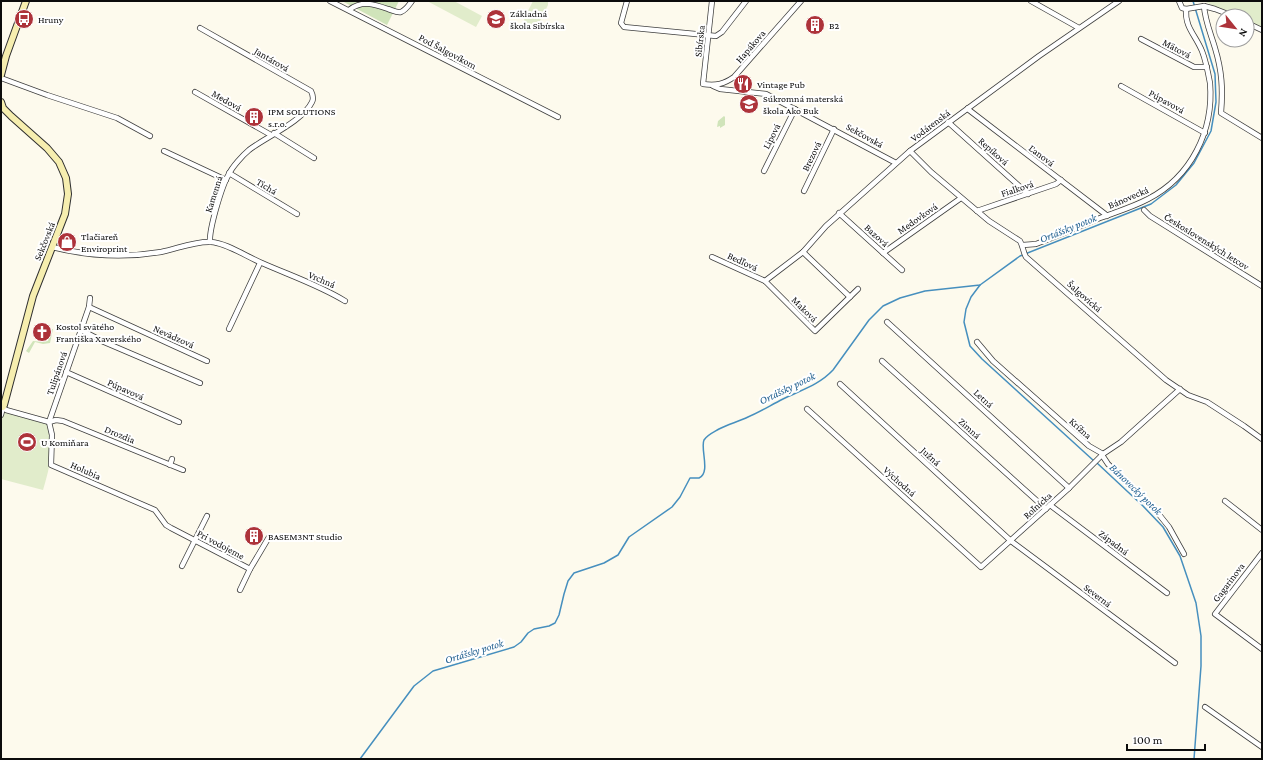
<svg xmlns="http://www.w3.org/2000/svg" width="1263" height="760" viewBox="0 0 1263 760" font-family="'Crimson Pro',serif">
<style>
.green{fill:#d0e4ba}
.pitch{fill:#e1eccb}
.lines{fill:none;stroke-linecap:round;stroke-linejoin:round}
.stream{stroke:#468fbe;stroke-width:1.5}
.street-casing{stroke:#3f3f3f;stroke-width:6}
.secondary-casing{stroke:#2e2e2e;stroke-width:8}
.street{stroke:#fff;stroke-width:4.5}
.secondary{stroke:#f6eeaf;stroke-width:6}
.labels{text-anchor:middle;stroke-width:4;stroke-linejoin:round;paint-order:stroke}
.poi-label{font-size:10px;fill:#0c0c0c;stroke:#fff;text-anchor:start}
.street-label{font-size:10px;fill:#0c0c0c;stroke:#fff}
.water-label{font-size:11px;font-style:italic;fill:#236190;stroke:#fff}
</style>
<rect width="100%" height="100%" fill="#fdfaed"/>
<!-- green -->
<g class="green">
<path d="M342,1h57l-12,24z"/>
<path d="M724,116l1,1v8l-5,3v-2l-3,1 1,-6z"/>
<path d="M52,329h1l-3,14 -7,1 -8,-2 -6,11 -3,-2 7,-10 10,1 5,-1z"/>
</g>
<!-- pitch -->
<g class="pitch">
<path d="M427,1h27l28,15 -6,11z"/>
<path d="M533,1l15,1v3l-10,20 -4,2 -9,-4 -1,-4z"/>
<path d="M1204,1h58v29l-15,-7v-7h-14z"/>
<path d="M3,407l46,15c6,24 1,44 -6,68l-42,-11v-64z"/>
</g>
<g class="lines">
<!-- stream -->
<g class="stream">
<path d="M980,285l-9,12 -5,12 -2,13 6,24 12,13 112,102"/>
<path d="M1097,463l46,43 20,21 17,29 16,47 5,33v30l-7,93"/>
<path d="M360,759l54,-73 19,-15 81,-24 7,-5 7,-9 6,-4 15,-3 6,-3 4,-8 5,-21 4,-13 6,-8 30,-10 14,-8 11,-18 43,-30 8,-10 10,-19c3,0 7,0 9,0 12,-5 1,-30 5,-38 3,-5 10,-8 15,-11 9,-5 19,-7 29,-12 12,-5 23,-12 35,-18 18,-9 36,-14 50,-29l36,-50 14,-14 17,-8 25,-7 55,-6 40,-29 131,-52 25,-19 18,-22 17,-32 5,-29 -1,-28 -22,-73"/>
</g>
<!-- street casing -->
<g class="street-casing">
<g id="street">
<path d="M330,1l228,116"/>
<path d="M627,1l-6,22 3,4 92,9 6,-4 24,-31"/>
<path d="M712,1l-9,83c13,2 21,0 31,-7l67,-76"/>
<path d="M1031,1l48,27"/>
<path d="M1179,1l3,7 4,1 18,-3 11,3 18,7"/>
<path d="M1204,6c1,15 7,28 11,42 7,23 8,41 6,65l41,25"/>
<path d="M349,10c13,-10 25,-6 39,-1 4,1 9,4 13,3 5,-2 8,-7 11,-11"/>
<path d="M1247,23l15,7"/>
<path d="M200,28l111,63c2,4 3,7 1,11 -9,19 -46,35 -63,48 -6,5 -17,17 -20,24 -7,11 -20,55 -19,68"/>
<path d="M1141,39l53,28h13"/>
<path d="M1,78l46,17 70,23 33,18"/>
<path d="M713,86l7,3 46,5 130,69"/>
<path d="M1121,86l84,47"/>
<path d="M195,92l76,43"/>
<path d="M968,108l1,2 136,104 2,2"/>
<path d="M948,122l80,72"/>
<path d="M274,133l40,25"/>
<path d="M164,151l62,29"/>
<path d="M910,151l21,21 58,49 31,20c3,5 3,11 6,16l140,123 22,15 19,7 37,24 18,13"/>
<path d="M764,171l31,-62"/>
<path d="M229,173l68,41"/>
<path d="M804,191l30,-62"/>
<path d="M1144,210l6,6 112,70"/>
<path d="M977,211l79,-27 5,-4"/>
<path d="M839,213l63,57"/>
<path d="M1023,245l13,-1c21,-8 43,-17 64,-26 16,-6 33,-11 48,-19 43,-22 66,-68 62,-116 -2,-11 -4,-22 -8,-32 -7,-17 -17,-23 -16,-42"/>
<path d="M52,247c35,9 73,11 109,5 16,-3 33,-11 50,-10 16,1 36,15 51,21 27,12 57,22 83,38"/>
<path d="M803,252l47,45"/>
<path d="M883,253l78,-55"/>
<path d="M712,257l53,24 50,50 43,-42"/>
<path d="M765,281l38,-29 23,-26 84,-75 129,-95 80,-55"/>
<path d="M89,307l118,54"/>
<path d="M887,322l182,166"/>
<path d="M229,329l31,-66"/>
<path d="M81,330l23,12 96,41"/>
<path d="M977,342l16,19 96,85 14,8 18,-12 59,-53"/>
<path d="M882,361l164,148"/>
<path d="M66,372l113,50"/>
<path d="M840,384l171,157 164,122"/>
<path d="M807,409l174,158 88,-79 34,-34"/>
<path d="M1,415l2,-8 3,3 43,12"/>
<path d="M49,422l3,13 -1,30 104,45 11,15 5,3 79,41 19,-32"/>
<path d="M49,422l7,-2 7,1 120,49"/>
<path d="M49,422l40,-115 1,-9"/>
<path d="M1102,455l6,9 49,48 12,15 15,27"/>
<path d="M170,465l2,-6"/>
<path d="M1225,501l37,29"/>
<path d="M1050,505l117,88"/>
<path d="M1262,553l-47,61 47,35"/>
<path d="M182,566l25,-50"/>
<path d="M240,590l10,-21"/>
<path d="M1205,707l57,40"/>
</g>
</g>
<!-- secondary casing -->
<g class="secondary-casing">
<g id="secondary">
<path d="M1,75l5,-19 20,-55"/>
<path d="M1,102l2,6 8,8 36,32 12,14 7,16 2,16 -3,20 -32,82 -29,109 -1,2h-2"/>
</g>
</g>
<!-- street -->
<use href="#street" class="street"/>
<!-- secondary -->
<use href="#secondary" class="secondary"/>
</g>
<!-- icons -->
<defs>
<g id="bus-disc" transform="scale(1)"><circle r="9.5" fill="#ad333a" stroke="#fff"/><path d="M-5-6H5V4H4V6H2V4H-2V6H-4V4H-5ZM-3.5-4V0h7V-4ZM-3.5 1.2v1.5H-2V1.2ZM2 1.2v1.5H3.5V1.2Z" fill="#fff"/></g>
<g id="school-disc" transform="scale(1)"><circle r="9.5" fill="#ad333a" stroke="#fff"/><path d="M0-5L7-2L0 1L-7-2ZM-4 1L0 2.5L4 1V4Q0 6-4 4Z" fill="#fff"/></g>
<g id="building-disc" transform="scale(1)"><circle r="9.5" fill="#ad333a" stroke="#fff"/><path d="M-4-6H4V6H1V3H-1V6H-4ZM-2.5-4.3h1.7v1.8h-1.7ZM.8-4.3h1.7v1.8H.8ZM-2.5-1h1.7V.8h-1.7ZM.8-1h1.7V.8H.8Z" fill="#fff"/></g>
<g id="restaurant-disc" transform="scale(1)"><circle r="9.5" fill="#ad333a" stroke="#fff"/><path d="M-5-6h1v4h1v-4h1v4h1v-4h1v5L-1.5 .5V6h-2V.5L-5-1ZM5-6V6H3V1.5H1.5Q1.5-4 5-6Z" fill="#fff"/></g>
<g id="shop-disc" transform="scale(1)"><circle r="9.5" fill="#ad333a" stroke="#fff"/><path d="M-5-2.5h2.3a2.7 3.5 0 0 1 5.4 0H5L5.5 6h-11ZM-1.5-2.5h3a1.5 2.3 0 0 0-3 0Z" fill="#fff"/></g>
<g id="church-disc" transform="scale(1)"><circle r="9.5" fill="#ad333a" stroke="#fff"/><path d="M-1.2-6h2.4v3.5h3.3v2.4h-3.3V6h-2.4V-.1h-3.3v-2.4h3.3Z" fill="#fff"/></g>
<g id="stadium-disc" transform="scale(1)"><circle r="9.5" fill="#ad333a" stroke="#fff"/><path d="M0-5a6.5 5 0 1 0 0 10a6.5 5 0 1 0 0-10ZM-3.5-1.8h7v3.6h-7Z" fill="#fff"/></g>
</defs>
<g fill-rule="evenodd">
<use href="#bus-disc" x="24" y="19"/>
<use href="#school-disc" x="496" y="19"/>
<use href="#building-disc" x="815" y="25"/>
<use href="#restaurant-disc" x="743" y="84"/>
<use href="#school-disc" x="749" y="104"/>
<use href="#building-disc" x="254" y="117"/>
<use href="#shop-disc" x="67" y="242"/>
<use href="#church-disc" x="42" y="332"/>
<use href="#stadium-disc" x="27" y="442"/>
<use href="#building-disc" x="254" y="536"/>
</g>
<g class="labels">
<!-- poi labels -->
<g class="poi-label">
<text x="510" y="17">Základná<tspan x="510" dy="12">škola Sibírska</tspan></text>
<text x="38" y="23">Hruny</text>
<text x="829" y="29">B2</text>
<text x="757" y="88">Vintage Pub</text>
<text x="763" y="102">Súkromná materská<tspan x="763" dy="12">škola Ako Buk</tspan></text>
<text x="268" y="115">IPM SOLUTIONS<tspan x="268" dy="12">s.r.o.</tspan></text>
<text x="81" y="240">Tlačiareň<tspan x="81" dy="12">Enviroprint</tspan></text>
<text x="56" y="330">Kostol svätého<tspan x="56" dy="12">Františka Xaverského</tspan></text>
<text x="41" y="446">U Komiňara</text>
<text x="268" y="540">BASEM3NT Studio</text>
</g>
<!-- street labels -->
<g class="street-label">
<text transform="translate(699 41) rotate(-84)" y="4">Sibírska</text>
<text transform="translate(750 46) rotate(-49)" y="4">Hapákova</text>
<text transform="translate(1177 48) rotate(28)" y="4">Mätová</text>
<text transform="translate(448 51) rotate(28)" y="4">Pod Šalgovíkom</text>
<text transform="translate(272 59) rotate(30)" y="4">Jantárová</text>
<text transform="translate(227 100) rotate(30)" y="4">Medová</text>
<text transform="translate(1167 101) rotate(29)" y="4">Púpavová</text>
<text transform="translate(930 125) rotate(-37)" y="4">Vodárenská</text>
<text transform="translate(865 135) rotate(29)" y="4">Sekčovská</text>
<text transform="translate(771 136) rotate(-63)" y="4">Lipová</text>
<text transform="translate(994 151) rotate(42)" y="4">Repíková</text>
<text transform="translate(1042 155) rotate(37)" y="4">Ľanová</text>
<text transform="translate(811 156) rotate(-64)" y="4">Brezová</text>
<text transform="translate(267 186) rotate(31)" y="4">Tichá</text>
<text transform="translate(1017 188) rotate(-18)" y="4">Fialková</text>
<text transform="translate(213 194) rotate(-72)" y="4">Kamenná</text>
<text transform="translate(1128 197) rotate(-23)" y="4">Bánovecká</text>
<text transform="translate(917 218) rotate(-35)" y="4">Medovková</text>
<text transform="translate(877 235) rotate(42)" y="4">Bazová</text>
<text transform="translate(44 241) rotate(-68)" y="4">Sekčovská</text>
<text transform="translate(1207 241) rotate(32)" y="4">Československých letcov</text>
<text transform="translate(743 261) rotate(25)" y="4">Bedľová</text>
<text transform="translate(322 279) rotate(23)" y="4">Vrchná</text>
<text transform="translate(1085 296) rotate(41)" y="4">Šalgovická</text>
<text transform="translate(805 309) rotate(45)" y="4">Maková</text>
<text transform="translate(174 336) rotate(24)" y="4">Nevädzová</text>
<text transform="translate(56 373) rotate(-71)" y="4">Tulipánová</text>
<text transform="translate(126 389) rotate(24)" y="4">Púpavová</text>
<text transform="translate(984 398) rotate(42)" y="4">Letná</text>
<text transform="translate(970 428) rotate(42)" y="4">Zimná</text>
<text transform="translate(1081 428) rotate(42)" y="4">Krížna</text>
<text transform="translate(120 434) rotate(22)" y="4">Drozdia</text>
<text transform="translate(931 456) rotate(43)" y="4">Južná</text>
<text transform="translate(86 470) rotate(24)" y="4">Holubia</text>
<text transform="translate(900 481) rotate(42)" y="4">Východná</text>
<text transform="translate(1037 505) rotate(-42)" y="4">Roľnícka</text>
<text transform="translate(1114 542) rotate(37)" y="4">Západná</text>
<text transform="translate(221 544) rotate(28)" y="4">Pri vodojeme</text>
<text transform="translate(1228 582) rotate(-53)" y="4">Gagarinova</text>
<text transform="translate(1098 595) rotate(37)" y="4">Severná</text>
</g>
<!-- water labels -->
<g class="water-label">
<text transform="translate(1068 228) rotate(-22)" y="4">Ortášsky potok</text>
<text transform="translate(787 388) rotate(-26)" y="4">Ortášsky potok</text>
<text transform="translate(1136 489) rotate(44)" y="4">Bánovecký potok</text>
<text transform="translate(474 651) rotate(-17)" y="4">Ortášsky potok</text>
</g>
</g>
<!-- border -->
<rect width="1263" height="760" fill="none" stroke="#0c0c0c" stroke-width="4"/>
<!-- north arrow -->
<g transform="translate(1235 28) rotate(120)"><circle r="19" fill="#ffffff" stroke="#9e9e9e"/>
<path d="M0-3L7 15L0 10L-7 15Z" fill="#ad333a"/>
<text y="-6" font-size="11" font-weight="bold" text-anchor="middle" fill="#0c0c0c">N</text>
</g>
<!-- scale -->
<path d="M1127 744v6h78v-6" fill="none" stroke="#0c0c0c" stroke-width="2"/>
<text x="1133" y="744" font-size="12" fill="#0c0c0c" stroke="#ffffff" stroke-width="3" paint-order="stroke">100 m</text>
</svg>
